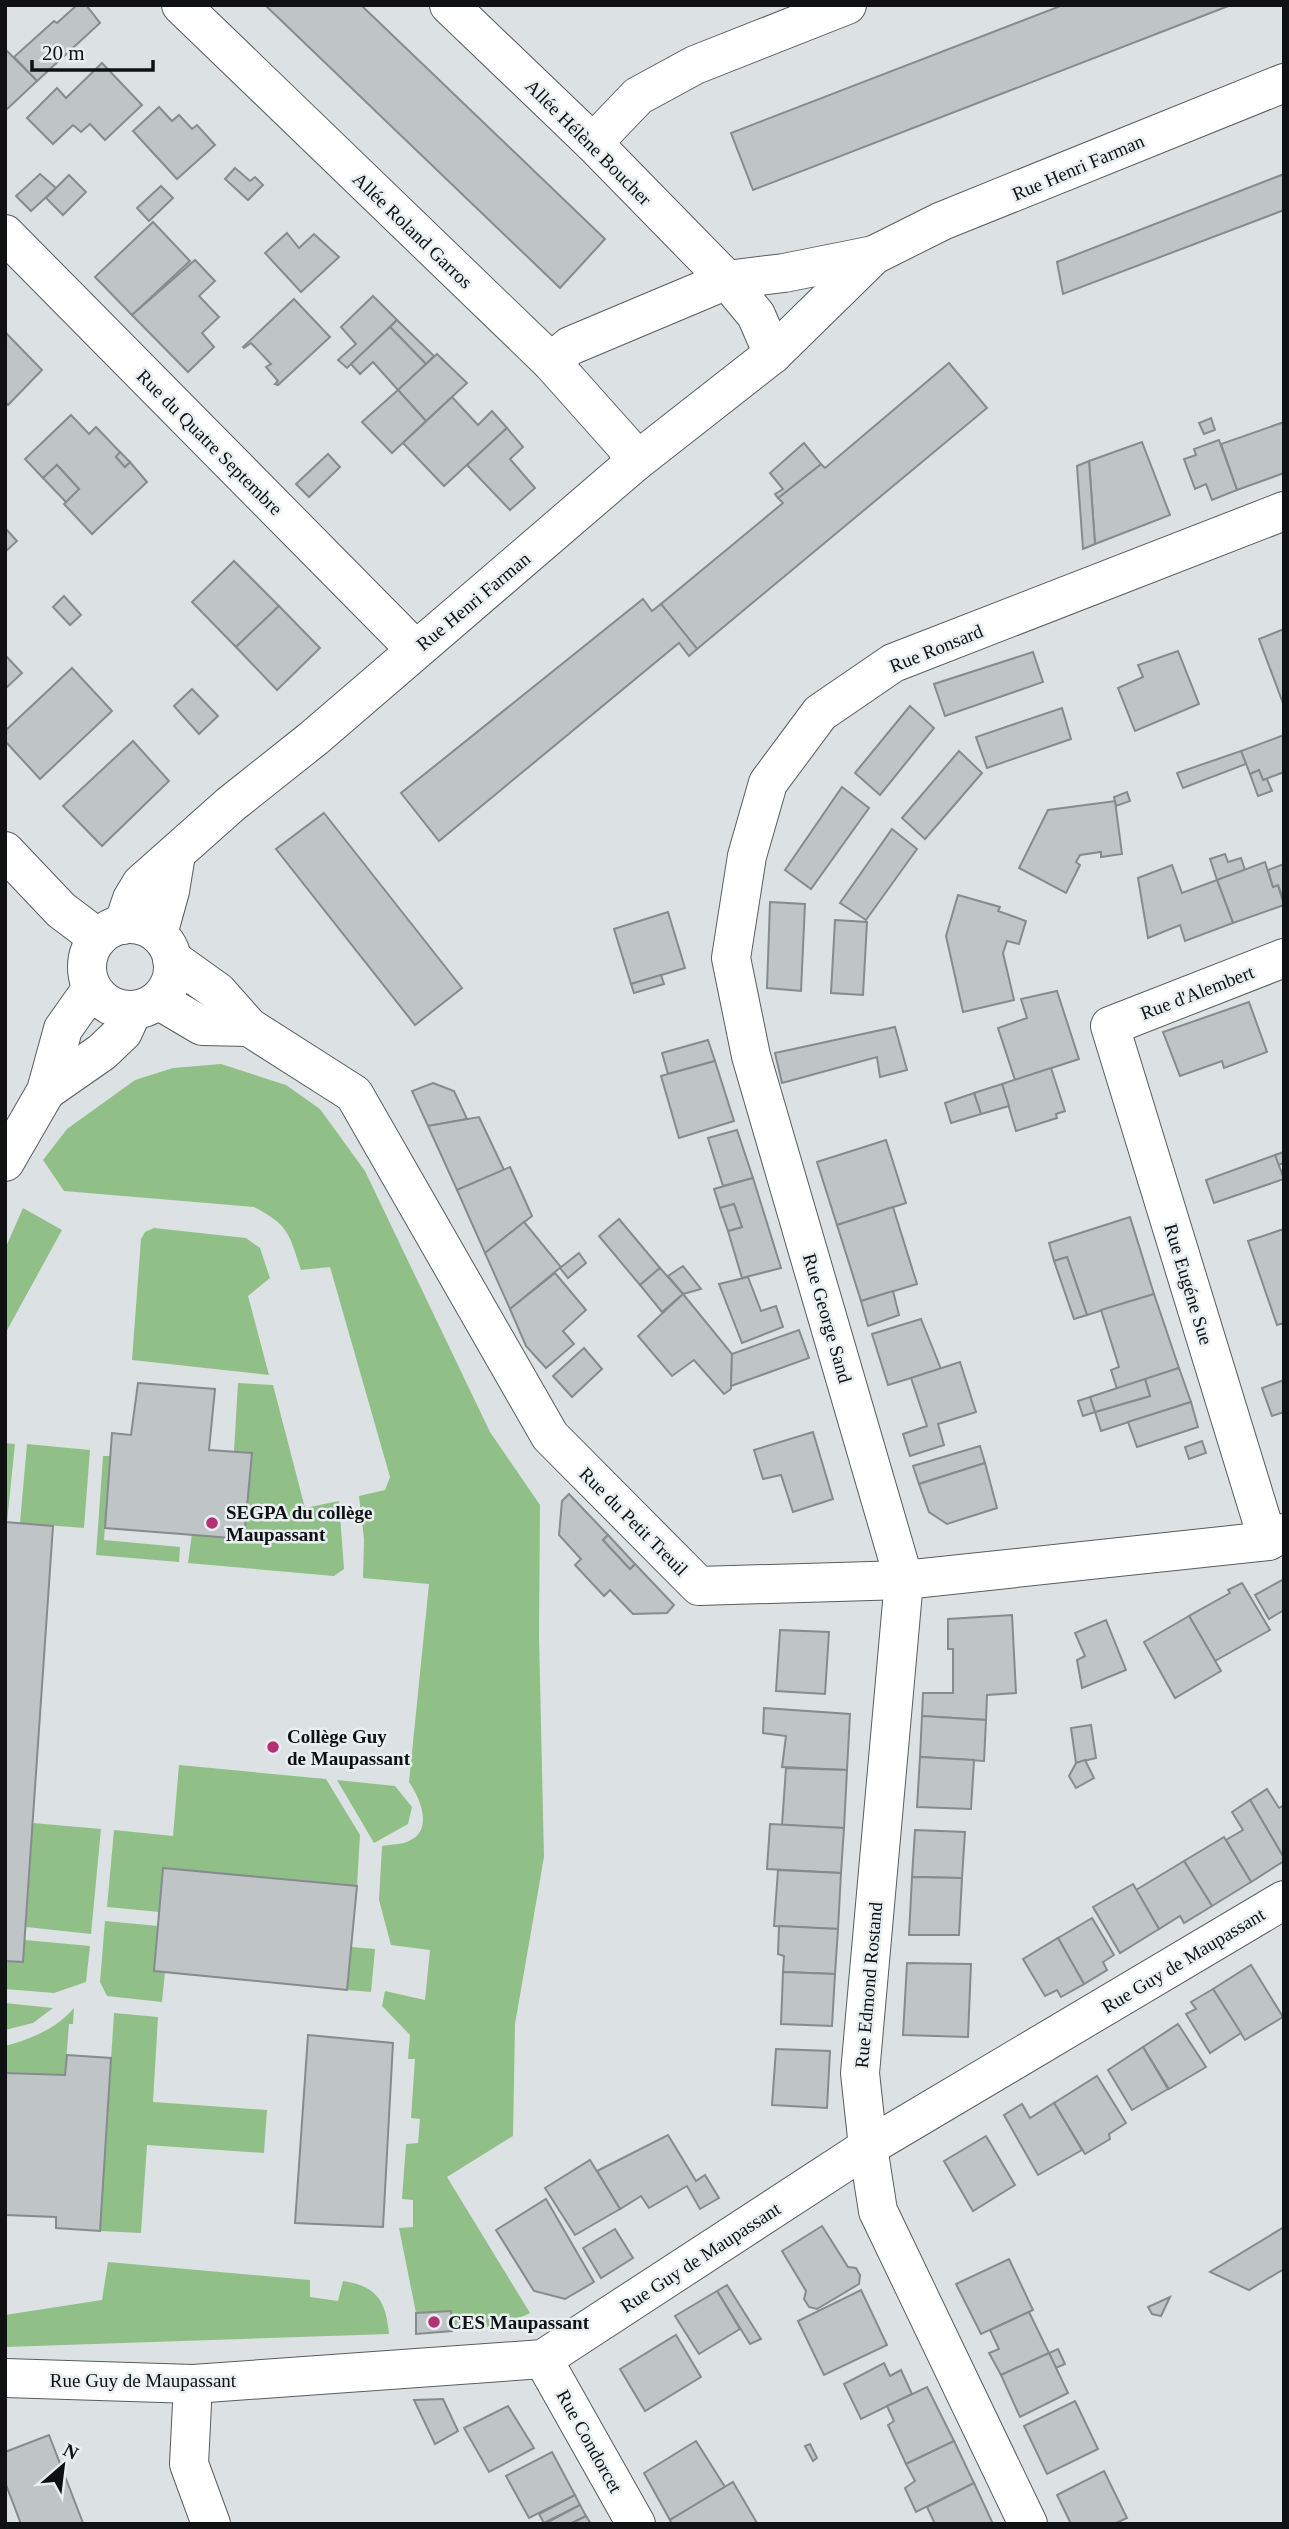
<svg xmlns="http://www.w3.org/2000/svg" width="1289" height="2529" viewBox="0 0 1289 2529" font-family="'Times New Roman',serif">
<style>
.green{fill:#90c088}
.building{fill:#bfc4c7;stroke:#868b8d;stroke-width:2}
.lines{fill:none;stroke-linecap:round;stroke-linejoin:round}
.minor-casing{stroke:#585d5e;stroke-width:40}
.minor{stroke:#fff;stroke-width:38}
.poi-dot{fill:#b53177;stroke:#e9eff0;stroke-width:2.5}
.labels{text-anchor:middle;stroke-width:5;stroke-linejoin:round;paint-order:stroke}
.street-label{font-size:19px;fill:#0f1112;stroke:#e9eff0}
.poi-label{font-size:19px;font-weight:bold;fill:#0f1112;stroke:#e9eff0;text-anchor:start}
</style>
<rect width="100%" height="100%" fill="#dce2e3"/>
<!-- green -->
<g class="green">
<path d="M221,1064l65,21 34,24 45,62 125,261 50,73 -1,131 5,221 -29,167 -2,112 -66,41 83,136c-23,11 -52,17 -78,18l-1,-20 -35,2 -17,-85 14,-1v-27l-11,-1 4,-55 12,-1 2,-24 -9,-1 4,-59h-7l2,-24 -28,-29 3,-15 40,9 5,-50 -39,-5 -12,-45 3,-54c9,-2 19,-1 27,-5 25,-11 11,-43 0,-59l20,-198 -66,-6 1,-39 -5,-43 26,-6 5,-13 -60,-210 -29,3c-12,-36 -12,-45 -47,-63l-190,-16 -21,-31 24,-31 68,-49 38,-12z"/>
<path d="M23,1208l39,22 -57,104v-85z"/>
<path d="M154,1228l92,10 14,10 10,30 -22,18 21,79 -137,-15 9,-121 4,-7z"/>
<path d="M238,1383l35,2 32,123 34,-7 5,68 -10,7 -146,-13 4,-29 52,5 8,-86 -18,-2z"/>
<path d="M5,1443l10,1 -8,78h-2z"/>
<path d="M27,1444l63,6 -6,78 -64,-5z"/>
<path d="M103,1456h7l-6,84 76,7 -1,15 -83,-7z"/>
<path d="M179,1765l147,14 34,56 -3,51 -197,26 -53,-5 7,-77 59,6z"/>
<path d="M337,1780l58,6 17,21 -4,17 -34,19z"/>
<path d="M33,1823l68,6 -10,105 -65,-7z"/>
<path d="M105,1921l53,5 -4,45 11,1 -3,30 -55,-6 -7,-14z"/>
<path d="M25,1940l65,6 -4,36 -32,11 -49,-4v-28l18,1z"/>
<path d="M351,1947l24,2 -4,43 -24,-2z"/>
<path d="M5,2003l48,5 -20,15 -28,7z"/>
<path d="M74,2008l-1,16h-4l-4,51 -60,-2v-27c26,-7 51,-17 69,-38z"/>
<path d="M114,2013l44,4 -5,85 114,8 -3,43 -117,-8 -6,88 -41,-2z"/>
<path d="M108,2262l202,18v17l28,4 5,-20c34,5 43,20 46,53l-384,13v-32l97,-15z"/>
</g>
<!-- building -->
<g class="building">
<path d="M77,5h9l14,18 -63,58 -23,-24 40,-36 3,2z"/>
<path d="M265,5h96l244,234 -45,49z"/>
<path d="M1063,5h168l-478,185 -22,-57z"/>
<path d="M5,49l32,32 -32,30z"/>
<path d="M102,63l40,42 -37,35 -15,-16 -9,8 -8,-7 -20,19 -26,-26 30,-30 9,10z"/>
<path d="M159,107l13,14 7,-6 13,14 5,-4 18,20 -38,34 -44,-48z"/>
<path d="M235,168l15,13 5,-4 8,8 -15,15 -23,-21z"/>
<path d="M40,174l16,14 -25,23 -15,-15z"/>
<path d="M1284,174v36l-221,84 -6,-32z"/>
<path d="M69,175l17,17 -23,23 -17,-17z"/>
<path d="M161,186l12,12 -24,23 -12,-13z"/>
<path d="M153,222l37,39 -58,54 -37,-38z"/>
<path d="M287,233l12,15 15,-14 25,23 -38,35 -36,-39z"/>
<path d="M195,260l20,21 -16,15 20,21 -17,16 12,14 -26,25 -56,-57z"/>
<path d="M373,296l24,24 -50,48 -9,-8 18,-16 -15,-17z"/>
<path d="M294,299l36,38 -52,48 -3,-1 3,-3 -12,-14 5,-3 -20,-21 -7,5 -1,-1z"/>
<path d="M397,320l37,36 -8,8 -36,-37z"/>
<path d="M390,327l36,37 -28,26 -25,-28 -13,12 -9,-10z"/>
<path d="M5,332l37,38 -34,35 -3,-3z"/>
<path d="M437,354l30,29 -41,38 -28,-31z"/>
<path d="M949,363l38,45 -290,241 -36,-45 122,-101 -5,-5 43,-34 4,4z"/>
<path d="M398,390l28,31 -34,32 -30,-31z"/>
<path d="M452,397l26,28 14,-14 15,17 -63,58 -41,-43z"/>
<path d="M71,415l18,19 7,-7 24,25 -4,5 9,10 5,-5 17,20 -55,52 -28,-30 15,-15 -22,-24 -14,13 -18,-19z"/>
<path d="M1211,418l4,12 -11,4 -5,-11z"/>
<path d="M1284,422v51l-47,17 -16,-46z"/>
<path d="M507,428l16,19 -13,12 25,29 -25,22 -43,-45z"/>
<path d="M1219,440l18,50 -25,10 -6,-16 -11,5 -11,-30 12,-4 -2,-6z"/>
<path d="M1142,442l28,73 -75,29 -6,-83z"/>
<path d="M804,443l17,21 -43,34 -3,-4 8,-5 -13,-16z"/>
<path d="M120,452l10,10 -5,5 -9,-10z"/>
<path d="M328,454l12,13 -31,30 -13,-13z"/>
<path d="M1089,461l6,83 -12,5 -6,-83z"/>
<path d="M57,465l22,24 -13,13 -23,-24z"/>
<path d="M5,528l12,13 -12,11z"/>
<path d="M234,561l45,45 -43,41 -44,-45z"/>
<path d="M64,596l17,19 -11,10 -17,-18z"/>
<path d="M643,599l9,12 9,-7 36,45 -8,7 -10,-13 -240,198 -38,-48z"/>
<path d="M279,606l41,42 -43,42 -41,-43z"/>
<path d="M1284,629v77l-25,-67z"/>
<path d="M1178,651l21,53 -64,27 -17,-43 25,-11 -5,-12z"/>
<path d="M1033,652l10,30 -98,34 -11,-32z"/>
<path d="M5,655l17,18 -17,16z"/>
<path d="M72,668l40,43 -72,68 -35,-38v-10z"/>
<path d="M192,689l26,27 -19,18 -25,-28z"/>
<path d="M910,706l24,22 -54,67 -25,-22z"/>
<path d="M1062,708l9,31 -84,29 -11,-31z"/>
<path d="M1284,735v37l-21,8 -4,-10 -9,4 -9,-23z"/>
<path d="M133,741l36,40 -67,65 -39,-40z"/>
<path d="M959,751l23,22 -57,66 -23,-21z"/>
<path d="M1241,751l5,13 -63,24 -6,-15z"/>
<path d="M1259,770l4,10 4,-1 5,12 -14,5 -8,-22z"/>
<path d="M842,787l27,21 -58,81 -26,-19z"/>
<path d="M1127,792l3,9 -14,5 -2,-9z"/>
<path d="M1115,801l7,53 -21,3v-5l-21,3 -4,7 4,3 -14,28 -47,-25 29,-58z"/>
<path d="M324,813l138,175 -47,37 -139,-176z"/>
<path d="M892,829l25,20 -51,71 -26,-17z"/>
<path d="M1225,854l3,8 13,-4 4,12 -28,10 -7,-21z"/>
<path d="M1265,862l8,25 5,-2 6,20 -51,18 -16,-43z"/>
<path d="M1284,864v31l-2,1 -4,-11 -5,2 -5,-17z"/>
<path d="M1172,865l10,28 35,-13 16,43 -48,18 -5,-16 -32,13 -10,-60z"/>
<path d="M958,895l42,12 -2,4 28,10 -7,23 -12,-3 -4,12 11,47 -51,12 -17,-76z"/>
<path d="M770,902l35,2 -4,87 -34,-3z"/>
<path d="M668,912l17,56 -54,16 -17,-55z"/>
<path d="M835,920l32,2 -4,73 -32,-2z"/>
<path d="M661,975l3,9 -30,9 -3,-9z"/>
<path d="M1057,991l22,68 -64,21 -17,-52 29,-10 -6,-19z"/>
<path d="M1249,1002l18,50 -43,16 -2,-7 -42,15 -17,-44z"/>
<path d="M895,1027l12,43 -27,7 -3,-20 -95,26 -7,-30z"/>
<path d="M708,1040l7,21 -47,13 -6,-21z"/>
<path d="M715,1061l19,60 -55,17 -18,-62z"/>
<path d="M1051,1068l14,43 -9,3 1,4 -41,13 -14,-47z"/>
<path d="M433,1083l21,8 13,28 -39,7 -16,-35z"/>
<path d="M1002,1084l7,22 -28,8 -7,-21z"/>
<path d="M974,1093l7,21 -30,9 -6,-20z"/>
<path d="M479,1117l25,53 -47,20 -29,-64z"/>
<path d="M737,1130l16,48 -30,8 -15,-48z"/>
<path d="M886,1140l20,63 -69,22 -20,-63z"/>
<path d="M1284,1152v11l-6,2 -3,-10z"/>
<path d="M1275,1155l9,24 -70,24 -8,-23z"/>
<path d="M510,1167l22,49 -47,37 -28,-63z"/>
<path d="M753,1178l28,90 -39,10 -14,-47 14,-4 -8,-23 -14,4 -6,-19z"/>
<path d="M734,1204l8,23 -14,4 -8,-23z"/>
<path d="M893,1207l24,77 -56,17 -24,-76z"/>
<path d="M1130,1217l24,77 -67,21 -20,-58 -13,4 -5,-18z"/>
<path d="M619,1219l41,49 -20,17 -41,-49z"/>
<path d="M524,1222l37,45 -51,42 -25,-56z"/>
<path d="M1284,1229v94l-7,2 -29,-84z"/>
<path d="M579,1253l7,10 -18,15 -8,-10z"/>
<path d="M1067,1257l20,58 -13,4 -20,-58z"/>
<path d="M683,1266l18,23 -18,5 -15,-18z"/>
<path d="M660,1268l23,26 -21,18 -22,-27z"/>
<path d="M555,1273l31,37 -23,21 11,13 -28,24 -20,-22 -16,-37z"/>
<path d="M748,1277l13,34 15,-5 7,21 -41,16 -23,-59z"/>
<path d="M893,1291l6,24 -31,11 -7,-25z"/>
<path d="M683,1294l49,60 -1,35 -7,5 -30,-34 -22,16 -34,-40z"/>
<path d="M1154,1294l25,74 -62,21 -6,-19 8,-3 -18,-57z"/>
<path d="M921,1319l20,50 -53,16 -16,-51z"/>
<path d="M799,1330l10,28 -78,28 1,-32z"/>
<path d="M584,1348l18,21 -30,28 -19,-21z"/>
<path d="M960,1362l16,50 -38,12 6,21 -34,11 -7,-22 24,-8 -16,-48z"/>
<path d="M1179,1368l12,34 -90,29 -6,-19 55,-16 -5,-17z"/>
<path d="M1145,1379l5,17 -55,16 -5,-15z"/>
<path d="M1284,1380v32l-12,4 -10,-28z"/>
<path d="M138,1383l77,6 -6,61 43,3 -8,86 -139,-11 7,-95 19,2z"/>
<path d="M1090,1397l5,15 -12,4 -5,-15z"/>
<path d="M1191,1402l7,25 -61,20 -9,-25z"/>
<path d="M813,1432l20,67 -40,13 -12,-37 -18,4 -9,-29z"/>
<path d="M1202,1441l4,12 -17,6 -4,-12z"/>
<path d="M980,1446l5,17 -66,21 -6,-18z"/>
<path d="M985,1463l12,45 -50,16 -18,-12 -10,-28z"/>
<path d="M569,1494l39,41 -5,5 27,29 5,-5 39,41 -7,8 -34,1 -23,-24 -6,6 -29,-31 6,-6 -22,-24 3,-34z"/>
<path d="M5,1522l48,4 -30,436 -18,-1z"/>
<path d="M608,1535l27,29 -5,5 -27,-29z"/>
<path d="M1284,1579v31l-15,9 -14,-24z"/>
<path d="M1242,1583l28,47 -55,31 -26,-45 41,-23 -2,-3z"/>
<path d="M1012,1615l4,78 -29,2 -1,25 -64,-4 1,-23h30v-44h-5v-30z"/>
<path d="M1189,1616l32,55 -46,27 -31,-56z"/>
<path d="M1106,1620l20,50 -44,18 -5,-28 8,-4 -10,-23z"/>
<path d="M780,1630l49,2 -4,62 -49,-3z"/>
<path d="M764,1708l86,6 -3,56 -65,-3 4,-31 -23,-3z"/>
<path d="M922,1716l64,4 -2,41 -64,-4z"/>
<path d="M1091,1725l5,33 -20,5 -5,-35z"/>
<path d="M920,1757l54,3 -3,49 -54,-2z"/>
<path d="M1085,1760l9,18 -18,10 -7,-12 7,-13z"/>
<path d="M786,1768l61,2 -3,58 -62,-3z"/>
<path d="M1267,1789l12,19 5,-3v53l-34,-58z"/>
<path d="M1250,1800l34,58v3l-33,21 -25,-42 17,-10 -11,-18z"/>
<path d="M770,1824l74,4 -3,45 -74,-4z"/>
<path d="M915,1830l50,2 -3,46 -50,-1z"/>
<path d="M1224,1837l27,45 -39,24 -28,-45z"/>
<path d="M1184,1861l28,45 -28,17 -4,-7 -21,13 -23,-39z"/>
<path d="M163,1868l194,18 -10,104 -193,-19z"/>
<path d="M778,1870l63,3 -3,56 -64,-3z"/>
<path d="M912,1877l50,1 -3,57h-50z"/>
<path d="M1133,1884l26,45 -39,24 -27,-46z"/>
<path d="M1092,1918l22,37 -11,7 4,8 -23,14 -26,-46z"/>
<path d="M779,1926l59,3 -3,45 -52,-2 1,-16 -6,-2z"/>
<path d="M1058,1938l26,46 -23,13 -4,-7 -12,6 -22,-37z"/>
<path d="M907,1963l64,1 -3,73 -65,-2z"/>
<path d="M1251,1965l32,52 -38,23 -32,-51z"/>
<path d="M783,1972l52,2 -3,52 -51,-2z"/>
<path d="M1213,1989l28,44 -31,20 -24,-39 10,-5 -5,-7z"/>
<path d="M1178,2024l28,43 -37,22 -26,-42z"/>
<path d="M308,2035l85,8 -10,184 -88,-4z"/>
<path d="M1143,2047l25,42 -36,21 -24,-40z"/>
<path d="M776,2049l54,2 -3,57 -55,-3z"/>
<path d="M67,2055l44,3 -11,173 -44,-3v-11l-51,-2v-142l60,2z"/>
<path d="M1097,2076l29,47 -17,11 1,5 -25,15 -31,-51z"/>
<path d="M1054,2103l28,47 -44,25 -34,-60 18,-11 8,14z"/>
<path d="M668,2135l28,46 9,-6 14,23 -19,11 -13,-23 -38,22 -8,-12 -21,13 -23,-38z"/>
<path d="M986,2136l29,49 -42,26 -29,-50z"/>
<path d="M590,2160l30,49 -45,26 -30,-47z"/>
<path d="M546,2199l48,83 -29,17 -31,-8 -38,-61z"/>
<path d="M822,2226l26,41 8,1 4,7 -1,9 -42,25 -8,-2 -5,-8 2,-8 -24,-40z"/>
<path d="M1284,2227v42l-35,21 -39,-18z"/>
<path d="M615,2229l18,29 -32,20 -18,-30z"/>
<path d="M1009,2259l24,51 -52,24 -25,-50z"/>
<path d="M727,2285l34,54 -11,5 -33,-53z"/>
<path d="M861,2290l26,55 -63,30 -26,-54z"/>
<path d="M717,2291l23,38 -41,25 -24,-38z"/>
<path d="M1170,2297l-9,19 -9,-2 -4,-7z"/>
<path d="M451,2311l1,20 -36,3v-21z"/>
<path d="M1029,2312l20,41 -48,22 -12,-22 10,-4 -9,-19z"/>
<path d="M676,2335l25,42 -56,34 -25,-42z"/>
<path d="M1058,2349l7,15 -9,4 -7,-15z"/>
<path d="M1049,2353l19,40 -48,24 -19,-42z"/>
<path d="M884,2363l6,13 11,-6 11,24 -51,25 -17,-35z"/>
<path d="M927,2387l27,54 -48,23 -18,-39 6,-4 -7,-15z"/>
<path d="M443,2399l15,32 -23,13 -21,-44z"/>
<path d="M1075,2401l23,48 -51,25 -23,-48z"/>
<path d="M508,2406l26,42 -45,24 -25,-44z"/>
<path d="M49,2435l34,88 -1,1h-61l-16,-42v-30z"/>
<path d="M696,2441l29,46 -55,33 -26,-47z"/>
<path d="M954,2441l20,42 -58,29 -11,-24 10,-7 -9,-17z"/>
<path d="M810,2444l7,14 -4,3 -8,-15z"/>
<path d="M552,2452l23,43 -46,23 -23,-42z"/>
<path d="M1104,2471l23,47 -13,6h-43l-14,-29z"/>
<path d="M733,2482l24,41 -85,1 -2,-4z"/>
<path d="M974,2483l19,41h-58l-8,-17z"/>
<path d="M575,2495l5,10 -36,18 -5,-9z"/>
<path d="M580,2505l6,11 -16,8h-26z"/>
<path d="M586,2516l5,8h-21z"/>
</g>
<g class="lines">
<!-- minor casing -->
<g class="minor-casing">
<g id="minor">
<path d="M181,5l370,357 74,83 9,18"/>
<path d="M449,5l144,138 134,137 29,35 17,39"/>
<path d="M593,143l45,-47 57,-31 152,-60"/>
<path d="M5,234l410,415"/>
<path d="M551,362l19,-16 157,-66 57,-7 90,-18"/>
<path d="M5,851l56,59 37,28"/>
<circle cx="130" cy="967" r="43"/>
<path d="M123,925l9,-26 9,-15 90,-80 83,-66 320,-275 139,-109 101,-99 68,-34 342,-138"/>
<path d="M158,934l12,-43 6,-37"/>
<path d="M172,959l46,33 31,35 105,67 196,342 149,150 205,-6 364,-39 16,-8"/>
<path d="M158,1000l44,26 47,1"/>
<path d="M46,1091l56,-39 21,-20 10,-22"/>
<path d="M5,1162l41,-71 17,-62 29,-41"/>
<path d="M1268,1541l-158,-515 174,-68"/>
<path d="M543,2359l93,165"/>
<path d="M5,2378l188,6 350,-25 325,-212 416,-247"/>
<path d="M193,2384l-4,80 22,60"/>
<path d="M1028,2524l-150,-313 -10,-64 -8,-74 44,-493 -153,-524 -20,-98 16,-102 21,-73 52,-70 73,-50 391,-152"/>
</g>
</g>
<!-- minor -->
<use href="#minor" class="minor"/>
</g>
<!-- markers -->
<g class="poi-dot">
<circle cx="212" cy="1523" r="7"/>
<circle cx="273" cy="1747" r="7"/>
<circle cx="434" cy="2322" r="7"/>
</g>
<g class="labels">
<!-- street labels -->
<g class="street-label">
<text transform="translate(589 142) rotate(45)" y="7">Allée Hélène Boucher</text>
<text transform="translate(1078 167) rotate(-23)" y="7">Rue Henri Farman</text>
<text transform="translate(413 230) rotate(44)" y="7">Allée Roland Garros</text>
<text transform="translate(210 442) rotate(45)" y="7">Rue du Quatre Septembre</text>
<text transform="translate(473 601) rotate(-40)" y="7">Rue Henri Farman</text>
<text transform="translate(936 648) rotate(-22)" y="7">Rue Ronsard</text>
<text transform="translate(1197 992) rotate(-21)" y="7">Rue d'Alembert</text>
<text transform="translate(1189 1284) rotate(73)" y="7">Rue Eugéne Sue</text>
<text transform="translate(828 1318) rotate(74)" y="7">Rue George Sand</text>
<text transform="translate(634 1521) rotate(45)" y="7">Rue du Petit Treuil</text>
<text transform="translate(1183 1960) rotate(-31)" y="7">Rue Guy de Maupassant</text>
<text transform="translate(868 1985) rotate(-85)" y="7">Rue Edmond Rostand</text>
<text transform="translate(700 2257) rotate(-33)" y="7">Rue Guy de Maupassant</text>
<text x="143" y="2387">Rue Guy de Maupassant</text>
<text transform="translate(590 2441) rotate(61)" y="7">Rue Condorcet</text>
</g>
<!-- poi labels -->
<g class="poi-label">
<text x="226" y="1519">SEGPA du collège<tspan x="226" dy="22">Maupassant</tspan></text>
<text x="287" y="1743">Collège Guy<tspan x="287" dy="22">de Maupassant</tspan></text>
<text x="448" y="2329">CES Maupassant</text>
</g>
</g>
<!-- border -->
<rect width="1289" height="2529" fill="none" stroke="#0f1112" stroke-width="14"/>
<!-- north arrow -->
<g transform="translate(63 2466) rotate(28)" stroke="#e9eff0" stroke-width="5" paint-order="stroke">
<path d="M0-5L12 26L0 18L-12 26Z" fill="#0f1112"/>
<text y="-10" font-size="19" font-weight="bold" text-anchor="middle" fill="#0f1112">N</text>
</g>
<!-- scale -->
<path d="M32 60v10h121v-10" fill="none" stroke="#0f1112" stroke-width="3.5"/>
<text x="42" y="60" font-size="21" fill="#0f1112" stroke="#e9eff0" stroke-width="5" paint-order="stroke">20 m</text>
</svg>
